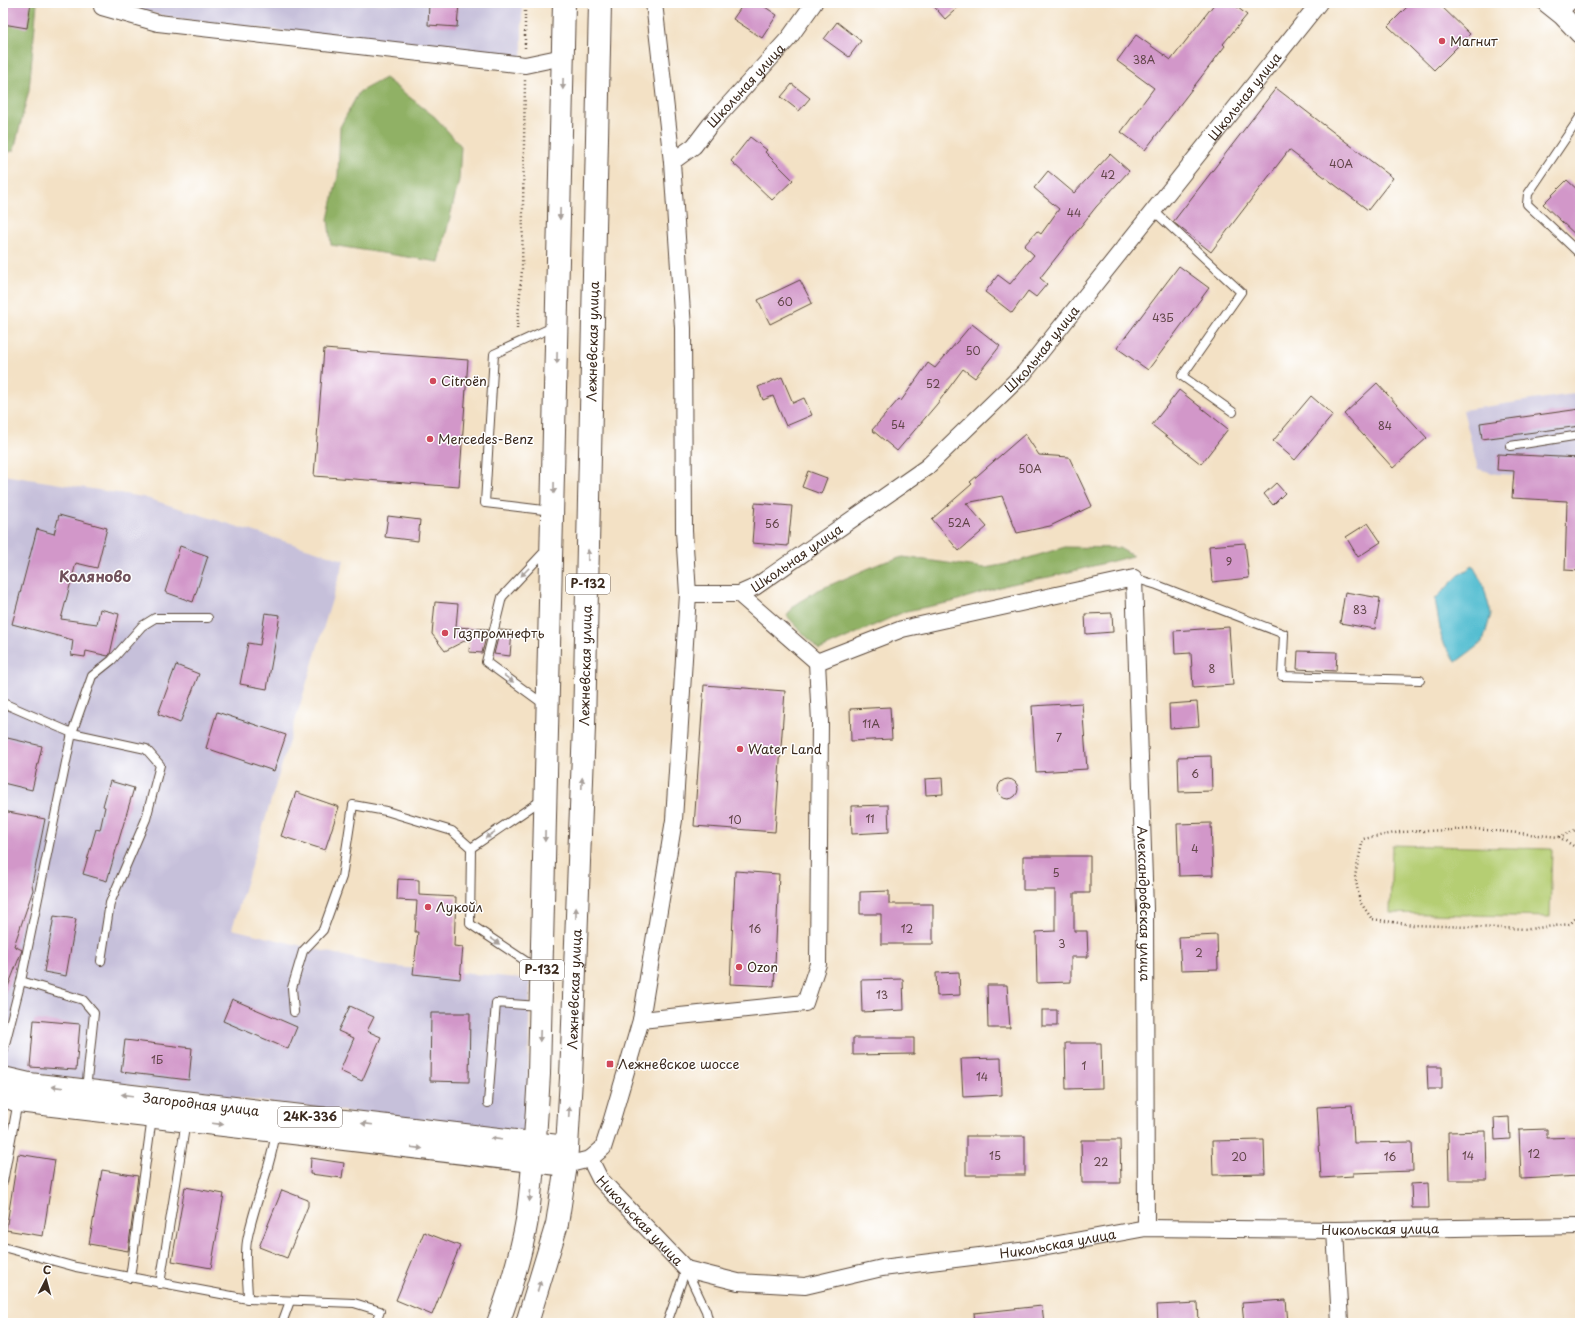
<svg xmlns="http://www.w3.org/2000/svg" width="1583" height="1326" viewBox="0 0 1583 1326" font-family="'Playpen Sans',sans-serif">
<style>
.industrial{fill:#c6c0da}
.green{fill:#b5ce73;stroke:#787c48}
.forest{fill:#90b165;stroke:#666e42}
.water{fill:#55bed1;stroke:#487478}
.building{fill:#d297c9}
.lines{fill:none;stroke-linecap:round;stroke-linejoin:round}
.service-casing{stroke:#574537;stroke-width:10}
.minor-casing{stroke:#574537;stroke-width:18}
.tertiary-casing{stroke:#574537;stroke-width:21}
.primary-casing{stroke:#574537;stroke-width:24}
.trunk-casing{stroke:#574537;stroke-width:24}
.path{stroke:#574537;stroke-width:2.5;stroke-dasharray:1 3;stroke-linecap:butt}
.service{stroke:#fff;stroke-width:8}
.minor{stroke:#fff;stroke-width:16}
.tertiary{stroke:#fff;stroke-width:19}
.primary{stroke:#fff;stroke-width:22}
.trunk{stroke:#fff;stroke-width:22}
.oneway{fill:#a79f9a}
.poi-dot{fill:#d1495b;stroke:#fff;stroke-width:1.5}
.labels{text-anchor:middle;stroke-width:3;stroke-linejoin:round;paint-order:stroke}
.number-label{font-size:11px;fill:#614549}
.shield{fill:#fff;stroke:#766a62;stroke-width:1}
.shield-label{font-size:12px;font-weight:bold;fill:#3b2a1e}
.poi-label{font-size:13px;fill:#3b2a1e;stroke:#fff;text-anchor:start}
.street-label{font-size:13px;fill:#3b2a1e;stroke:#fff}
.quarter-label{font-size:15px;font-weight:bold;fill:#70505a;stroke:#fff}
</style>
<rect width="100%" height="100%" fill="#fff"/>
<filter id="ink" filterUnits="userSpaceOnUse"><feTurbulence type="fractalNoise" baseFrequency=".025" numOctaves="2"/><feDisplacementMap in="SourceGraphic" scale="8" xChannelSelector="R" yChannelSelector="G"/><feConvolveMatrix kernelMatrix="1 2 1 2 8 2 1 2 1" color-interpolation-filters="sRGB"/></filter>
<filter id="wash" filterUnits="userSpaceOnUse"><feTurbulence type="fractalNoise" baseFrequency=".012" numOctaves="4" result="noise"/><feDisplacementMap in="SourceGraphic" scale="16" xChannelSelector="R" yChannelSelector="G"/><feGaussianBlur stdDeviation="0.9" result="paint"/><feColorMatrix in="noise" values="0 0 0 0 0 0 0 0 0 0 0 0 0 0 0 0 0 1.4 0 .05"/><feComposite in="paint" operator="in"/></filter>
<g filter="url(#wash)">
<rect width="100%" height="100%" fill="#f3e1c5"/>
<!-- industrial -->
<g class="industrial">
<path d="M522,3v56l-348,-41 -61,-14z"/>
<path d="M1580,393v85l-83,-4 -19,-5 -15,-59z"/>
<path d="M3,475l140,22 201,63 -112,369 154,37 144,13 -3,154 -512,-61 -12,-9z"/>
</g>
<!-- green -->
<path class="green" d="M1392,845l160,4 -2,68 -160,-4z"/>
<!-- forest -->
<g class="forest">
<path d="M3,3h34l-8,87 -15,60 -11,5z"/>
<path d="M385,78l50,39 26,29 -2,34 -20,82 -108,-17 -3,-26 10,-43 2,-49 19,-35z"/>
<path d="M1065,547l54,1 14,8 -84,21 -39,7 -58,18 -46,9 -87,39 -32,-34 7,-10 22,-15 65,-28 22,-6 82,11 27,-5z"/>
</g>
<!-- water -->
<path class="water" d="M1473,566l10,18 8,30 -8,28 -27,20 -14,-21 -7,-42 25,-25z"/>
<g id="blocks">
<!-- building -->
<g class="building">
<path d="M3,3h28l-4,25 -24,-4z"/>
<path d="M429,3h30l-2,24 -29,-2z"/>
<path d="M744,3h15l18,12 -15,23 -29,-19z"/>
<path d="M931,3h32l-18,16z"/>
<path d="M1215,3h17l15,12 -24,29 2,2 -80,104 -24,-18 33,-44 -37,-27 19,-26 35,25z"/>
<path d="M1411,3h27l32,31 -36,36 -46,-44z"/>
<path d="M837,22l24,19 -12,16 -25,-18z"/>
<path d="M792,84l18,14 -11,13 -18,-14z"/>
<path d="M1276,88l117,90 -25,32 -79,-60 -78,102 -38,-30z"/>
<path d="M750,137l17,13 -2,2 28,28 -21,20 -41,-39z"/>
<path d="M1110,154l19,17 -33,36 -56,71 7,6 -11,13 -8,-6 -16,22 -27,-21 13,-17 12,9 24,-29 -10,-9 13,-15 4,3 18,-25 -25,-21 14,-17 26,22z"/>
<path d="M1567,180l13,12v47l-37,-35z"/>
<path d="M1179,266l30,22 -61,82 -31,-22z"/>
<path d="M800,280l12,23 -42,21 -12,-24z"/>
<path d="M972,324l28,22 -25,32 -12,-9 -26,35 -40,47 -25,-21 27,-31 2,2 27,-38 7,5z"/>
<path d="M324,349l144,11 -9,127 -145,-11z"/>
<path d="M782,377l11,26 11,-5 8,17 -26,11 -13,-30 -10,4 -5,-13z"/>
<path d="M1377,383l50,55 -34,30 -49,-54z"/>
<path d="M1179,390l49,39 -27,35 -49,-39z"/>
<path d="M1311,396l22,19 -38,45 -22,-19z"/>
<path d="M1580,409v17l-98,13 -2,-16z"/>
<path d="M1025,434l14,21 30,2 23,49 -42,20 -33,7 -15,-37 -36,7 21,24 -28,24 -27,-32 40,-35 -2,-2z"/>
<path d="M1498,454l82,4v113l-15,-1 2,-69 -55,-3 2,-27 -17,-1z"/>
<path d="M808,471l19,7 -6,16 -19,-7z"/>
<path d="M1276,483l9,10 -12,12 -9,-11z"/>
<path d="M755,503l37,3 -4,40 -36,-3z"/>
<path d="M59,515l48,13 -10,40 -21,-5 -15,56 36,5 3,-15 19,5 -9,40 -2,2 -22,-5 -1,6 -14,-2 2,-15 -61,-16 25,-95 17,5z"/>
<path d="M388,516l32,4 -2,21 -33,-4z"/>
<path d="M1368,523l13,19 -23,15 -12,-20z"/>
<path d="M1245,543l4,35 -37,4 -3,-36z"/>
<path d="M180,546l28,10 -15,46 -28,-10z"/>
<path d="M1345,592l35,6 -5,31 -35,-6z"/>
<path d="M435,602l23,2 -2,23 32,2 -6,24 -13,-1 1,-14 -25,13 -13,-17z"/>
<path d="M265,613l15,2 -13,74 -27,-5 8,-41 12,2z"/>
<path d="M1112,613l1,19 -27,2 -1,-20z"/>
<path d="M1229,627l4,58 -40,3 -2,-35 -16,1 -1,-23z"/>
<path d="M500,630l12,1 -2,25 -16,-2z"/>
<path d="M1298,651l39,1 -1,19 -39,-2z"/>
<path d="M176,665l23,9 -19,49 -22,-9z"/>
<path d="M704,685l81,6 -10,141 -81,-6z"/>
<path d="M1197,702l2,24 -29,2 -1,-24z"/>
<path d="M1082,703l5,66 -51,3 -4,-66z"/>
<path d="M890,707l2,32 -41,2 -1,-32z"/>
<path d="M217,712l69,23 -12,36 -68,-23z"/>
<path d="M3,737l39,9 -10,44 -29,-7z"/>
<path d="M1211,756l1,35 -33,1 -1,-35z"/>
<path d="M942,778l1,16 -17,1 -1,-16z"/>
<circle cx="1008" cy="789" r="10"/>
<path d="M110,781l24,7 -27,93 -24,-7 13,-45 4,1 5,-23 -2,-1z"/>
<path d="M296,792l43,15 -14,43 -44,-14z"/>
<path d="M888,805l1,27 -37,2 -1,-28z"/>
<path d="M3,811l42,8 -13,65 1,6 -19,56 8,4 -1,3 -17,44z"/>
<path d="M1211,823l2,52 -34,1 -2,-52z"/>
<path d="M1023,856h67v37h-16v38h13l1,26h-17v25l-34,1 -1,-51 19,-1v-41h-32z"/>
<path d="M735,871l44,3 -5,112 -44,-2z"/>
<path d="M398,879l21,1v15l37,2 -2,49 9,1 -3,32 -47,-5 5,-42h-3l2,-31 -20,-1z"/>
<path d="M889,891v13h44v40h-52v-30h-21v-22z"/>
<path d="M54,916l22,3 -10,57 -22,-4z"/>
<path d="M1217,935l1,34 -37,1 -2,-33z"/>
<path d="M959,972l1,23 -23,1 -1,-23z"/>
<path d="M903,979l1,31 -42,2 -1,-32z"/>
<path d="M987,985h20l3,43h-22z"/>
<path d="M232,999l65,28 -9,22 -65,-28z"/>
<path d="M350,1006l24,11 -7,14 14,6 -19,44 -22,-10 14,-33 -16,-7z"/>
<rect x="1042" y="1010" width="15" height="16"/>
<path d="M431,1013h39l-1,69 -39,-1z"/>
<path d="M34,1020l46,4 -4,46 -46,-3z"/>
<path d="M853,1038h61v16l-61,1z"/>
<path d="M125,1040l67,8 -3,32 -68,-8z"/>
<path d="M1065,1043h36l1,45 -36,1z"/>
<path d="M1001,1058l1,37 -39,2 -2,-38z"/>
<path d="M1427,1067h15v22h-14z"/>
<path d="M1352,1105l2,38 58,-1 1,29 -60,2v3l-32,2 -4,-71z"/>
<path d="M1509,1117l1,22 -15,1 -1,-22z"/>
<path d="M1547,1129v9l33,-1v39l-59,3 -2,-49z"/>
<path d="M1486,1131l1,49h-38l-1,-48z"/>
<rect x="966" y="1136" width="59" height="39"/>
<path d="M1081,1140h39l1,43h-39z"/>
<path d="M1264,1140l1,34 -52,1 -1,-34z"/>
<path d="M18,1154l37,6 -12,76 -37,-6z"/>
<path d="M311,1158l33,5 -2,15 -32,-4z"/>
<path d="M102,1170l36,6 -10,75 -39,-7z"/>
<path d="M1428,1183l1,25h-17l-1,-24z"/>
<path d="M185,1187l39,7 -13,74 -39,-7z"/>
<path d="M282,1190l26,10v6l-21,52 -28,-11z"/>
<path d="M424,1232l36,14 -28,69 -36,-15z"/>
<path d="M1286,1300l2,23h-44l-2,-20z"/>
<path d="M1198,1303l1,20h-41l-1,-18z"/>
<path d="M1042,1306l2,17h-69l-1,-10z"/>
</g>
</g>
</g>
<g filter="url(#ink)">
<use href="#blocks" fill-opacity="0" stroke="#574537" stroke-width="1"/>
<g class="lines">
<!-- service casing -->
<g class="service-casing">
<g id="service">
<path d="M1562,15l12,-12"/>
<path d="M1580,117l-52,77 -1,10 53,50"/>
<path d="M1155,212l86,80 -59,84 51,36"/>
<path d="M1510,446l70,-11"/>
<path d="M552,511l-67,-8 9,-149 61,-28"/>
<path d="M1134,578l23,7 127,49 -2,42 138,4"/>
<path d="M3,703l69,30 74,16 14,16 -14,54 -36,84 -9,58"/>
<path d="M545,705l-59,-43 16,-65 45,-48"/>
<path d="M539,970l-69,-46 1,-76 72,-49"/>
<path d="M294,1012l-2,-24 11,-37 20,-21 19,-53 11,-72 33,6 66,20 19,17"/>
<path d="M3,1052l18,-71"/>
<path d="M86,1090l8,-77 -11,-13 -62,-19 51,-248 20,-57 20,-16 30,-34 13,-8h53"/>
<path d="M488,1103l8,-100 44,3"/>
<path d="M3,1182l15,-81"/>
<path d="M3,1247l73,20 172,32c0,-18 -4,-40 -1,-58 7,-38 24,-72 29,-110"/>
<path d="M686,1269l20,42 3,12"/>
<path d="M130,1278l22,-161"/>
<path d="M160,1284l26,-163"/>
<path d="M248,1299l106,4 26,8 -4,12"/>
<path d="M282,1323l8,-22"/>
<path d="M667,1323l19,-54"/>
</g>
</g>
<!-- minor casing -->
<g class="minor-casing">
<g id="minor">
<path d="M103,3l-1,4 56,16 367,42 38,-8"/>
<path id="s1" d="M672,162l22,-16 16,-21 79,-87 25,-35"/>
<path id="s2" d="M688,594h51l16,-7 172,-120 97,-94 295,-370"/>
<path id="s3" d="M739,594l78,68 85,-33 232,-51 11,331 1,319"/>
<path d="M641,1020l164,-17 13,-39 2,-242 -3,-60"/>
<path id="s4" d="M590,1159l10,20 86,90 52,13 67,4 77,-18 138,-17 126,-23 189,2 245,-4"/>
<path d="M566,1165l24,-6 13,-11 7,-22 31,-106 33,-200 14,-226 -4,-63 -1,-203 -11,-166 -18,-159"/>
<path d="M1335,1230l5,93"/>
</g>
</g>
<!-- tertiary casing -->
<g class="tertiary-casing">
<path id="tertiary" d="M1547,3l15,12 18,19"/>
</g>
<!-- primary casing -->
<g class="primary-casing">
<g id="primary">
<path id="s5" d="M3,1078l26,6 538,63"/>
<path d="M3,1095l15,6 548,64"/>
</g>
</g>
<!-- trunk casing -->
<g class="trunk-casing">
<g id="trunk">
<path d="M498,1323c12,-33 23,-68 29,-103 7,-48 9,-97 12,-146l25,-1071"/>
<path id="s6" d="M527,1323l30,-99 9,-59 5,-87 13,-352 16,-723"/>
</g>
</g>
<!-- path -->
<g class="path">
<path d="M525,3v46"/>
<path d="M517,329l5,-59 3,-190"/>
<path d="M1559,837l21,-9"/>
<path d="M1580,850l-21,-13 -83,-8 -76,3 -37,7 -8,37 5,26 12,17 41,6 116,4 41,-5 10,-10"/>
</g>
<!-- service -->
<use href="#service" class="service"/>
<!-- minor -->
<use href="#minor" class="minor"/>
<!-- tertiary -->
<use href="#tertiary" class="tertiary"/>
<!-- primary -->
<use href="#primary" class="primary"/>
<!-- trunk -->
<use href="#trunk" class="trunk"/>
</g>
<!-- one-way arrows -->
<defs><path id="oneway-solid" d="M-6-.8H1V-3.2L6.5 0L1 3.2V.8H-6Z"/></defs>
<g class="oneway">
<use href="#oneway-solid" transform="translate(563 84) rotate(91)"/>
<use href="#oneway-solid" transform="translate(560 214) rotate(91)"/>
<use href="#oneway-solid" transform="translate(557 358) rotate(91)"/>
<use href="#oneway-solid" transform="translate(554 488) rotate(91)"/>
<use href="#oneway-solid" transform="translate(588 555) rotate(-89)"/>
<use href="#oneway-solid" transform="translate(525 572) rotate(134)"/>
<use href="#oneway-solid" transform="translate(509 679) rotate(36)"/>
<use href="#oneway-solid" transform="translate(582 783) rotate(-88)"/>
<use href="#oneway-solid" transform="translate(490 835) rotate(146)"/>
<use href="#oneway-solid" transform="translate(545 836) rotate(91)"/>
<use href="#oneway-solid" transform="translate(576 913) rotate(-89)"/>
<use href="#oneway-solid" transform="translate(495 941) rotate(34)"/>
<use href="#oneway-solid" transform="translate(540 1036) rotate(92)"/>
<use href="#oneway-solid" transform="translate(57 1087) rotate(-173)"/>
<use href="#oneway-solid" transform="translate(127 1095) rotate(-173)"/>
<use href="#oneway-solid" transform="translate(569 1112) rotate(-87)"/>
<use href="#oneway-solid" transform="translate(218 1124) rotate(7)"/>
<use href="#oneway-solid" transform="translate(367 1124) rotate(-173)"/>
<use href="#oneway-solid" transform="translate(496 1139) rotate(-173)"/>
<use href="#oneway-solid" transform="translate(417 1148) rotate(7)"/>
<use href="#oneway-solid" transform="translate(530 1196) rotate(96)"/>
<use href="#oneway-solid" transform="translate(539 1286) rotate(-74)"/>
</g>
</g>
<!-- markers -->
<g class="poi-dot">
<circle cx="1442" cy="41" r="4"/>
<circle cx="433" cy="381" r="4"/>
<circle cx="430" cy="439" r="4"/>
<circle cx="445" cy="633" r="4"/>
<circle cx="740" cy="749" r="4"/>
<circle cx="428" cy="907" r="4"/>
<circle cx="739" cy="967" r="4"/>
<rect x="606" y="1060" width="8" height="8" rx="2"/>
</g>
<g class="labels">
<!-- number labels -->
<g class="number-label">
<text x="1144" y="64">38А</text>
<text x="1341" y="168">40А</text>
<text x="1108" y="179">42</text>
<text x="1074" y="217">44</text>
<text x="785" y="306">60</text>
<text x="1163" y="322">43Б</text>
<text x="973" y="355">50</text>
<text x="933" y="388">52</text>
<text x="898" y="429">54</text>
<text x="1385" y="430">84</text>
<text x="1030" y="473">50А</text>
<text x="959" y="527">52А</text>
<text x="772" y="528">56</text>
<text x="1229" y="566">9</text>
<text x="1360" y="614">83</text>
<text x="1212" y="673">8</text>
<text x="871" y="728">11А</text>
<text x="1059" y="742">7</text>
<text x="1195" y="778">6</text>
<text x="870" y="823">11</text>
<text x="735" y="824">10</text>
<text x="1195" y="853">4</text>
<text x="1056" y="877">5</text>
<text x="755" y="933">16</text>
<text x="907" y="933">12</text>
<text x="1062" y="948">3</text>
<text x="1199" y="957">2</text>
<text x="882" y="999">13</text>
<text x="157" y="1064">1Б</text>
<text x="1084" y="1070">1</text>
<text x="982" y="1081">14</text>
<text x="1534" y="1158">12</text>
<text x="995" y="1160">15</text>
<text x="1468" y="1160">14</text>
<text x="1239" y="1161">20</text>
<text x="1390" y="1161">16</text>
<text x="1101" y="1166">22</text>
</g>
<!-- shield labels -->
<g class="shield">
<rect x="566" y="574" width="44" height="20" rx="3"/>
<rect x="520" y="960" width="44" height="20" rx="3"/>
<rect x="278" y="1107" width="64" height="20" rx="3"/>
</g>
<g class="shield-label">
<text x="588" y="588">Р-132</text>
<text x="542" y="974">Р-132</text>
<text x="310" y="1121">24К-336</text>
</g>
<!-- poi labels -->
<g class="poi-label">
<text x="1450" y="46">Магнит</text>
<text x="441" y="386">Citroën</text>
<text x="438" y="444">Mercedes-Benz</text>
<text x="453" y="638">Газпромнефть</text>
<text x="748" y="754">Water Land</text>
<text x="436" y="912">Лукойл</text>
<text x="747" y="972">Ozon</text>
<text x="618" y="1069">Лежневское шоссе</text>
</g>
<!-- street labels -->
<g class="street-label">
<text dy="5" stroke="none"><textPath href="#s1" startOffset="107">Школьная улица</textPath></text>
<text dy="5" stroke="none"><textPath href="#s2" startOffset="767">Школьная улица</textPath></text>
<text dy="5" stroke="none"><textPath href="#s6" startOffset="987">Лежневская улица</textPath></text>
<text dy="5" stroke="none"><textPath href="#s2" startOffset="443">Школьная улица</textPath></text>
<text dy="5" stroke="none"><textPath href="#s2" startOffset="119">Школьная улица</textPath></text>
<text dy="5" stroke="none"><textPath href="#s6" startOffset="663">Лежневская улица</textPath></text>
<text dy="5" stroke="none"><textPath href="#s3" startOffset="758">Александровская улица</textPath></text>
<text dy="5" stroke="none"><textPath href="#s6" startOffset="339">Лежневская улица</textPath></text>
<text dy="5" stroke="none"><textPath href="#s5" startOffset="200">Загородная улица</textPath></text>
<text dy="5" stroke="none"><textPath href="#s4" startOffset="80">Никольская улица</textPath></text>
<text dy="5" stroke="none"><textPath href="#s4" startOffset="848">Никольская улица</textPath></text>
<text dy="5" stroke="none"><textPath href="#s4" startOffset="524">Никольская улица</textPath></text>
</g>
<!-- quarter labels -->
<g class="quarter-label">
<text x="95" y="582">Коляново</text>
</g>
</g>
<!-- margin -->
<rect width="1583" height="1326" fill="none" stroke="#fff" stroke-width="16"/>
<!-- north arrow -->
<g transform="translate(46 1280) rotate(6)" stroke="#ffffff" stroke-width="3" paint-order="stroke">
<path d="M0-3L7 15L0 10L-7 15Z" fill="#3b2a1e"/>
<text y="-6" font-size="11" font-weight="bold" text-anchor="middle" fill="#3b2a1e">С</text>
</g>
</svg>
